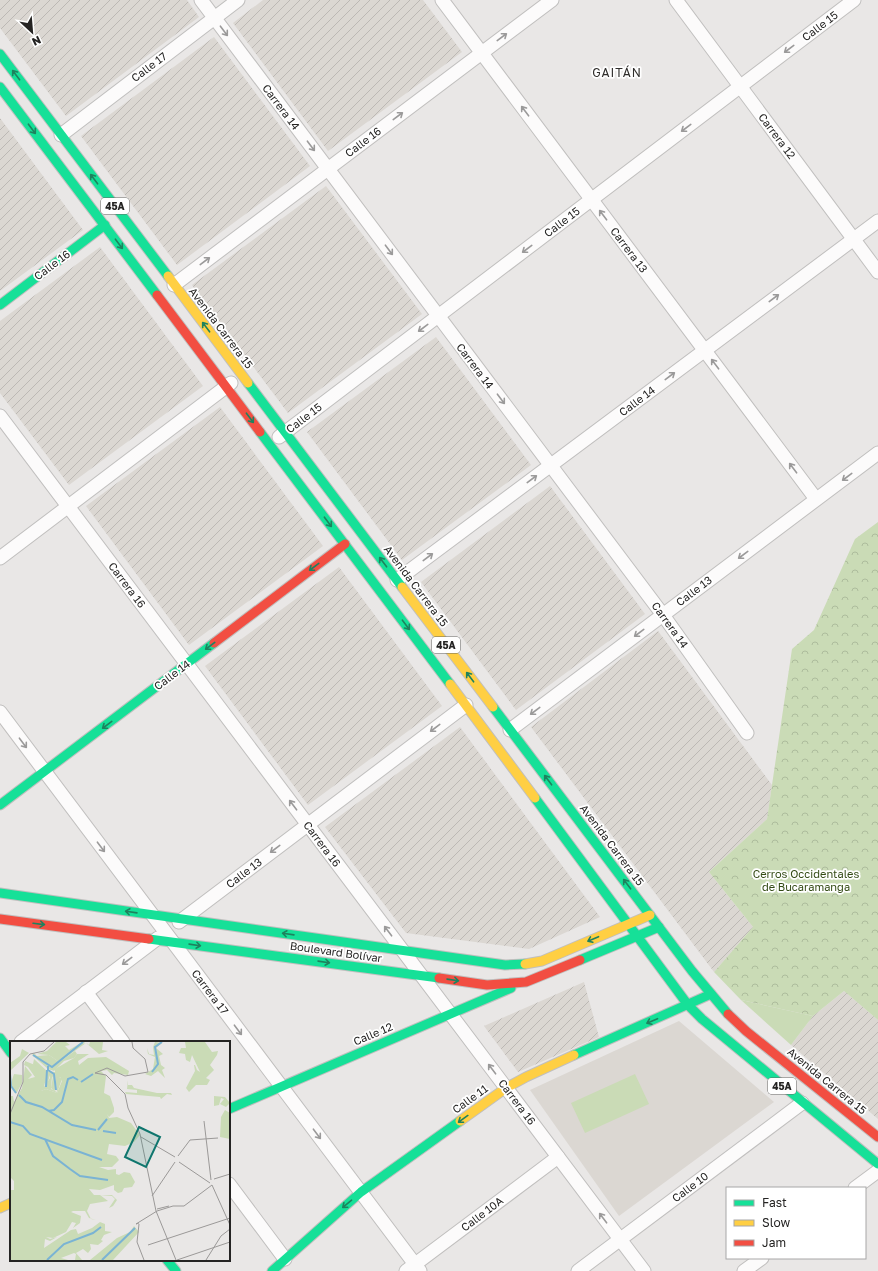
<svg xmlns="http://www.w3.org/2000/svg" width="878" height="1271" viewBox="0 0 878 1271" font-family="'Golos Text',sans-serif">
<style>
.built{fill:#dbd7d2}
.industrial{fill:url(#industrial-furrows)}
.forest{fill:url(#forest-crowns)}
.green{fill:#cadbb6}
.lines{fill:none;stroke-linecap:round;stroke-linejoin:round}
.street-casing{stroke:#c0bfbe;stroke-width:15}
.fast-casing{stroke:#c0bfbe;stroke-width:11}
.slow-casing{stroke:#c0bfbe;stroke-width:11}
.jam-casing{stroke:#c0bfbe;stroke-width:11}
.street{stroke:#fcfbfb;stroke-width:13}
.fast{stroke:#16e098;stroke-width:9}
.slow{stroke:#ffcf43;stroke-width:9}
.jam{stroke:#f24e42;stroke-width:9}
.oneway{stroke:#9b9a9a}
.oneway2{stroke:#1e825e}
.labels{text-anchor:middle;stroke-width:3.5;stroke-linejoin:round;paint-order:stroke}
.shield{fill:#fff;stroke:#666665;stroke-width:1}
.shield-label{font-size:10px;font-weight:bold;fill:#252423}
.street-label{font-size:11px;fill:#252423;stroke:#fff}
.park-label{font-size:11px;fill:#354c17;stroke:#fff}
.neighbourhood-label{font-size:12px;letter-spacing:1px;fill:#302e2c;stroke:#fff}
.inset-river{fill:none;stroke:#7ab3d4;stroke-width:2}
.inset-road{fill:none;stroke:#9b9998;stroke-width:1}
.view{fill:#0f766e;fill-opacity:0.15;stroke:#0f766e;stroke-width:2}
.inset-edge{fill:none;stroke:#252423;stroke-width:2}
</style>
<defs>
<pattern id="industrial-furrows" width="10" height="10" patternUnits="userSpaceOnUse"><rect width="10" height="10" fill="#dbd7d2"/><path d="M-1 1l2-2M0 10L10 0M9 11l2-2" fill="none" stroke="#bcb8b4"/></pattern>
<pattern id="forest-crowns" width="20" height="18" patternUnits="userSpaceOnUse"><rect width="20" height="18" fill="#cadbb6"/><path d="M2 6a3 3 0 1 1 6 0M12 15a3 3 0 1 1 6 0" fill="none" stroke="#adbc9c"/></pattern>
</defs>
<rect width="100%" height="100%" fill="#e9e7e6"/>
<!-- built -->
<path class="built" d="M679,1021l95,81 -155,114 -89,-126z"/>
<!-- industrial -->
<g class="industrial">
<path d="M0,0h187l12,17 -133,99 -66,-88z"/>
<path d="M263,0h160l39,52 -134,99 -95,-128z"/>
<path d="M214,37l96,129 -133,99 -96,-129z"/>
<path d="M0,118l83,112 -83,61z"/>
<path d="M326,186l96,128 -134,99 -96,-128z"/>
<path d="M100,247l103,139 -134,99 -69,-92v-72z"/>
<path d="M436,337l95,128 -129,95 -95,-128z"/>
<path d="M220,407l103,139 -134,99 -103,-139z"/>
<path d="M550,486l95,128 -129,96 -95,-128z"/>
<path d="M339,567l103,139 -134,99 -103,-139z"/>
<path d="M658,631l114,154 -5,34 -58,53 44,55 -39,45 -183,-245z"/>
<path d="M460,727l140,190 -71,32 -123,-16 -81,-106z"/>
<path d="M584,982l15,55 -81,35 -34,-46z"/>
<path d="M844,991l34,29v99l-87,-74 22,-29z"/>
</g>
<!-- forest -->
<path class="forest" d="M878,522v498l-34,-29 -31,25 -72,-16 -27,-28 39,-45 -44,-55 58,-53 25,-170 22,-19 41,-91z"/>
<!-- green -->
<g class="green">
<path d="M741,1000l72,16 -22,29z"/>
<path d="M635,1074l14,30 -64,29 -14,-30z"/>
</g>
<g class="lines">
<!-- street casing -->
<g class="street-casing">
<g id="street">
<path d="M201,0l462,615 84,118"/>
<path d="M442,0l374,499"/>
<path d="M676,0l202,272"/>
<path d="M61,135l177,-135"/>
<path d="M174,285l378,-285"/>
<path d="M0,416l644,855"/>
<path d="M279,437l575,-437"/>
<path d="M0,558l231,-175"/>
<path d="M397,580l481,-359"/>
<path d="M0,712l420,559"/>
<path d="M510,730l368,-277"/>
<path d="M179,922l287,-217"/>
<path d="M86,992l37,50"/>
<path d="M21,1042l137,-104"/>
<path d="M229,1184l56,75"/>
<path d="M855,1188l23,-17"/>
<path d="M406,1271l152,-114"/>
<path d="M578,1271l224,-168"/>
<path d="M744,1271l18,-13"/>
</g>
</g>
<!-- fast casing -->
<g class="fast-casing">
<g id="fast">
<path d="M0,54l168,222"/>
<path d="M0,87l157,208"/>
<path d="M0,305l105,-80"/>
<path d="M248,383l154,204"/>
<path d="M260,432l190,252"/>
<path d="M493,707l199,264 36,43"/>
<path d="M535,798l153,207 14,14 176,145"/>
<path d="M0,805l214,-162"/>
<path d="M0,893l505,72 20,-1"/>
<path d="M149,939l290,39"/>
<path d="M580,960l79,-33"/>
<path d="M0,1038l11,15"/>
<path d="M574,1055l137,-61"/>
<path d="M229,1109l282,-121"/>
<path d="M167,1260l9,11"/>
<path d="M272,1271l89,-79 99,-71"/>
</g>
</g>
<!-- slow casing -->
<g class="slow-casing">
<g id="slow">
<path d="M168,276l80,107"/>
<path d="M402,587l91,120"/>
<path d="M450,684l85,114"/>
<path d="M525,964l17,-3 108,-46"/>
<path d="M460,1121l46,-33 20,-11 48,-22"/>
<path d="M0,1208l11,-5"/>
</g>
</g>
<!-- jam casing -->
<g class="jam-casing">
<g id="jam">
<path d="M157,295l103,137"/>
<path d="M214,643l131,-99"/>
<path d="M0,919l149,20"/>
<path d="M439,978l48,7 39,-3 54,-22"/>
<path d="M728,1014l18,17 132,106"/>
</g>
</g>
<!-- street -->
<use href="#street" class="street"/>
<!-- fast -->
<use href="#fast" class="fast"/>
<!-- slow -->
<use href="#slow" class="slow"/>
<!-- jam -->
<use href="#jam" class="jam"/>
</g>
<!-- one-way arrows -->
<defs><path id="oneway-shaft" d="M-6 0H5M1.5-3L5.5 0L1.5 3" fill="none" stroke-width="1.6" stroke-linecap="round" stroke-linejoin="round"/></defs>
<g class="oneway">
<use href="#oneway-shaft" transform="translate(224 31) rotate(53)"/>
<use href="#oneway-shaft" transform="translate(502 37) rotate(-37)"/>
<use href="#oneway-shaft" transform="translate(789 49) rotate(143)"/>
<use href="#oneway-shaft" transform="translate(525 111) rotate(-127)"/>
<use href="#oneway-shaft" transform="translate(398 116) rotate(-37)"/>
<use href="#oneway-shaft" transform="translate(686 128) rotate(143)"/>
<use href="#oneway-shaft" transform="translate(311 146) rotate(53)"/>
<use href="#oneway-shaft" transform="translate(603 215) rotate(-127)"/>
<use href="#oneway-shaft" transform="translate(527 249) rotate(143)"/>
<use href="#oneway-shaft" transform="translate(389 250) rotate(53)"/>
<use href="#oneway-shaft" transform="translate(205 261) rotate(-37)"/>
<use href="#oneway-shaft" transform="translate(774 298) rotate(-37)"/>
<use href="#oneway-shaft" transform="translate(423 328) rotate(143)"/>
<use href="#oneway-shaft" transform="translate(715 364) rotate(-127)"/>
<use href="#oneway-shaft" transform="translate(670 376) rotate(-37)"/>
<use href="#oneway-shaft" transform="translate(501 399) rotate(53)"/>
<use href="#oneway-shaft" transform="translate(793 468) rotate(-127)"/>
<use href="#oneway-shaft" transform="translate(847 477) rotate(143)"/>
<use href="#oneway-shaft" transform="translate(532 479) rotate(-37)"/>
<use href="#oneway-shaft" transform="translate(743 555) rotate(143)"/>
<use href="#oneway-shaft" transform="translate(428 557) rotate(-37)"/>
<use href="#oneway-shaft" transform="translate(639 633) rotate(143)"/>
<use href="#oneway-shaft" transform="translate(535 711) rotate(143)"/>
<use href="#oneway-shaft" transform="translate(435 728) rotate(143)"/>
<use href="#oneway-shaft" transform="translate(23 743) rotate(53)"/>
<use href="#oneway-shaft" transform="translate(293 805) rotate(-127)"/>
<use href="#oneway-shaft" transform="translate(101 847) rotate(53)"/>
<use href="#oneway-shaft" transform="translate(275 849) rotate(143)"/>
<use href="#oneway-shaft" transform="translate(388 931) rotate(-127)"/>
<use href="#oneway-shaft" transform="translate(127 961) rotate(143)"/>
<use href="#oneway-shaft" transform="translate(238 1030) rotate(53)"/>
<use href="#oneway-shaft" transform="translate(492 1069) rotate(-127)"/>
<use href="#oneway-shaft" transform="translate(317 1134) rotate(53)"/>
<use href="#oneway-shaft" transform="translate(603 1218) rotate(-127)"/>
</g>
<g class="oneway2">
<use href="#oneway-shaft" transform="translate(16 75) rotate(-127)"/>
<use href="#oneway-shaft" transform="translate(32 129) rotate(53)"/>
<use href="#oneway-shaft" transform="translate(94 179) rotate(-127)"/>
<use href="#oneway-shaft" transform="translate(119 244) rotate(53)"/>
<use href="#oneway-shaft" transform="translate(206 327) rotate(-127)"/>
<use href="#oneway-shaft" transform="translate(250 418) rotate(53)"/>
<use href="#oneway-shaft" transform="translate(328 522) rotate(53)"/>
<use href="#oneway-shaft" transform="translate(383 562) rotate(-127)"/>
<use href="#oneway-shaft" transform="translate(314 567) rotate(143)"/>
<use href="#oneway-shaft" transform="translate(406 625) rotate(53)"/>
<use href="#oneway-shaft" transform="translate(210 646) rotate(143)"/>
<use href="#oneway-shaft" transform="translate(470 677) rotate(-127)"/>
<use href="#oneway-shaft" transform="translate(107 725) rotate(143)"/>
<use href="#oneway-shaft" transform="translate(548 780) rotate(-127)"/>
<use href="#oneway-shaft" transform="translate(627 884) rotate(-127)"/>
<use href="#oneway-shaft" transform="translate(131 912) rotate(-172)"/>
<use href="#oneway-shaft" transform="translate(39 924) rotate(7)"/>
<use href="#oneway-shaft" transform="translate(288 934) rotate(-172)"/>
<use href="#oneway-shaft" transform="translate(593 939) rotate(157)"/>
<use href="#oneway-shaft" transform="translate(195 945) rotate(8)"/>
<use href="#oneway-shaft" transform="translate(324 962) rotate(8)"/>
<use href="#oneway-shaft" transform="translate(453 980) rotate(8)"/>
<use href="#oneway-shaft" transform="translate(652 1021) rotate(157)"/>
<use href="#oneway-shaft" transform="translate(463 1119) rotate(144)"/>
<use href="#oneway-shaft" transform="translate(347 1204) rotate(140)"/>
</g>
<g class="labels">
<!-- shield labels -->
<g class="shield">
<rect x="101" y="198" width="28" height="16" rx="3"/>
<rect x="432" y="637" width="28" height="16" rx="3"/>
<rect x="768" y="1078" width="28" height="16" rx="3"/>
</g>
<g class="shield-label">
<text x="115" y="210">45A</text>
<text x="446" y="649">45A</text>
<text x="782" y="1090">45A</text>
</g>
<!-- street labels -->
<g class="street-label">
<text transform="translate(820 26) rotate(-37)" y="4">Calle 15</text>
<text transform="translate(149 67) rotate(-37)" y="4">Calle 17</text>
<text transform="translate(281 107) rotate(53)" y="4">Carrera 14</text>
<text transform="translate(777 136) rotate(53)" y="4">Carrera 12</text>
<text transform="translate(363 142) rotate(-37)" y="4">Calle 16</text>
<text transform="translate(562 222) rotate(-37)" y="4">Calle 15</text>
<text transform="translate(629 250) rotate(53)" y="4">Carrera 13</text>
<text transform="translate(52 265) rotate(-37)" y="4">Calle 16</text>
<text transform="translate(221 328) rotate(53)" y="4">Avenida Carrera 15</text>
<text transform="translate(475 366) rotate(53)" y="4">Carrera 14</text>
<text transform="translate(637 401) rotate(-37)" y="4">Calle 14</text>
<text transform="translate(304 418) rotate(-37)" y="4">Calle 15</text>
<text transform="translate(127 585) rotate(53)" y="4">Carrera 16</text>
<text transform="translate(416 586) rotate(53)" y="4">Avenida Carrera 15</text>
<text transform="translate(694 591) rotate(-37)" y="4">Calle 13</text>
<text transform="translate(670 625) rotate(54)" y="4">Carrera 14</text>
<text transform="translate(172 675) rotate(-37)" y="4">Calle 14</text>
<text transform="translate(322 844) rotate(53)" y="4">Carrera 16</text>
<text transform="translate(612 845) rotate(53)" y="4">Avenida Carrera 15</text>
<text transform="translate(244 873) rotate(-37)" y="4">Calle 13</text>
<text transform="translate(336 952) rotate(8)" y="4">Boulevard Bolívar</text>
<text transform="translate(210 992) rotate(53)" y="4">Carrera 17</text>
<text transform="translate(373 1034) rotate(-23)" y="4">Calle 12</text>
<text transform="translate(827 1081) rotate(39)" y="4">Avenida Carrera 15</text>
<text transform="translate(470 1099) rotate(-36)" y="4">Calle 11</text>
<text transform="translate(517 1102) rotate(53)" y="4">Carrera 16</text>
<text transform="translate(690 1187) rotate(-37)" y="4">Calle 10</text>
<text transform="translate(482 1214) rotate(-37)" y="4">Calle 10A</text>
</g>
<!-- park labels -->
<g class="park-label">
<text x="806" y="878">Cerros Occidentales<tspan x="806" dy="13">de Bucaramanga</tspan></text>
</g>
<!-- neighbourhood labels -->
<g class="neighbourhood-label">
<text x="617" y="77">GAITÁN</text>
</g>
</g>
<!-- overview -->
<g transform="translate(10 1041)">
<rect width="220" height="220" fill="#e9e7e6"/>
<path d="M12,8l7,4 -19,18v-8l10,-7zM65,10l2,3 -3,4 -10,3 -10,10 -6,-2 -16,-14 2,-2 3,3 12,-1 10,7zM24,18l13,12v5l-5,3 4,-1 -2,9 8,-12 -1,14 6,3 -2,-18 7,5 -5,14 -11,-4 -5,2 -8,-27zM4,33l8,1v8l-6,11 -6,-8z" fill="#cadbb6"/>
<path d="M46,1h10l4,3 -5,1 4,4 13,-8h3l-2,2 3,-1 2,1 1,1 1,-3h13l-1,8 6,1 -9,3 -13,-11 -27,19 -10,-7 -12,-1 10,-3zM145,1l7,1 -6,5 7,6 -4,2 2,9 4,3 -3,2 3,8 -7,-7 -7,5 -6,-2 8,-5 2,-12 -7,-3 -1,-6 2,6 5,1 -1,-8zM175,1h20l7,10 6,-1 -1,4 -7,10 4,5 -8,8 4,2 -3,5h-11l-7,7 -3,-4 9,-17 -1,-6h1l2,5 3,2 -8,-17 -2,7 -4,-2 -1,-6 -6,-1 2,-5h5zM67,13h12l-11,7 1,4 9,-7 18,-1 23,14 -1,4 -14,-2 -2,2 -5,-5 -6,1 5,5 -2,17 6,3 4,12v4l-5,5 -2,-3 2,4 8,-1 14,6 9,12 -6,7 -9,4 -16,-2 -2,10 9,2 3,4 -7,7h-13l9,3 8,-1v5l3,1 5,-3 6,1 5,9 -3,5 -8,1 -2,4 -4,1 -4,-3v-5l-14,5 -11,-1 5,6h18l5,5 -4,6 -4,2 6,-9 -3,-3 -12,-1 8,6 -18,3 -3,7 4,8 5,1 -7,-2 -4,-7h-12l-2,1 10,4 -1,7 -7,5 3,-5 -4,-1 -6,10 -13,6 -7,-1 4,2 7,-2 -7,4 -5,-2 -1,9 27,-18 5,-1 2,5 14,-6 8,-6 5,2v7l7,1 -8,3 -3,5 2,1 -5,4 -8,-1 1,5 -3,4 -5,-4 -7,4 6,7h-7l1,-6 -2,-1 -13,5 7,2h-58v-70h4v-9l-4,-4v-81h3l1,6 8,-14 3,-22 7,9 -4,4 7,-2 -7,-10 -4,-2 1,-4 10,4 8,21 -2,5 5,-2 11,4 5,-12 -2,-4 -2,1 -3,-4 1,16 -2,1 -3,-3 2,-12 -3,5v-6l-4,13 -1,-9h-3l4,-8 9,1v-3l19,-11zM118,39v5h4l2,3 23,5h14l1,2 -5,-1 -6,5 -1,-2 -34,-3 -1,-2 12,1v-3l-10,-1zM124,185l5,6 -26,28h-23l27,-22 13,-6z" fill="#cadbb6"/>
<path d="M204,55l11,1 5,6 -4,4 -6,-3 4,-5 -3,-1 -2,7 -5,1zM215,69l5,3v26l-10,-2 1,-20z" fill="#cadbb6"/>
<path class="inset-river" d="M23,14l19,12 31,-25M38,25v4l6,4 2,16M142,31l6,-8 -3,-17 7,-5M0,33l1,12 5,7M71,41l12,-8M36,46l1,-17M9,54l7,7 16,5 30,18 24,5M38,70l6,-1 8,-8 6,-23 5,-2 5,3M0,81l13,4 7,8 72,26M88,89l9,-11M93,90l13,2M35,98l8,17 17,13 10,7 28,4M37,219l17,-16 29,-11 8,-6M92,219l33,-32"/>
<path class="inset-road" d="M85,32l11,2 19,19 3,14 12,26 16,77 20,49M85,32l12,-5 18,8 23,-4 -3,-13 -12,-11 -1,-6M0,73l13,-32v-20l7,-8 14,-3 10,-9M194,80l7,59M131,96l34,20M168,115l12,-16 28,-2M169,121l31,21M204,138l16,-5M202,144l18,40M142,155l23,-34M147,168l12,-3M129,182l-3,1 21,-13 16,-5h11l28,-21M129,183l-2,18 7,18M138,204l82,-27M167,219l53,-18M196,219l15,-24 9,-7"/>
<path class="view" d="M129,86l21,10 -14,30 -21,-10z"/>
<rect width="220" height="220" class="inset-edge"/>
</g>
<!-- legend -->
<rect x="726" y="1187" width="140" height="72" fill="#ffffff" stroke="#a8a7a7"/>
<rect x="734" y="1200" width="20" height="6" fill="#16e098" stroke="#a8a7a7"/>
<text x="762" y="1207" font-size="12" fill="#252423">Fast</text>
<rect x="734" y="1220" width="20" height="6" fill="#ffcf43" stroke="#a8a7a7"/>
<text x="762" y="1227" font-size="12" fill="#252423">Slow</text>
<rect x="734" y="1240" width="20" height="6" fill="#f24e42" stroke="#a8a7a7"/>
<text x="762" y="1247" font-size="12" fill="#252423">Jam</text>
<!-- north arrow -->
<g transform="translate(32 32) rotate(154)" stroke="#ffffff" stroke-width="3" paint-order="stroke">
<path d="M0-3L7 15L0 10L-7 15Z" fill="#252423"/>
<text y="-6" font-size="11" font-weight="bold" text-anchor="middle" fill="#252423">N</text>
</g>
</svg>
